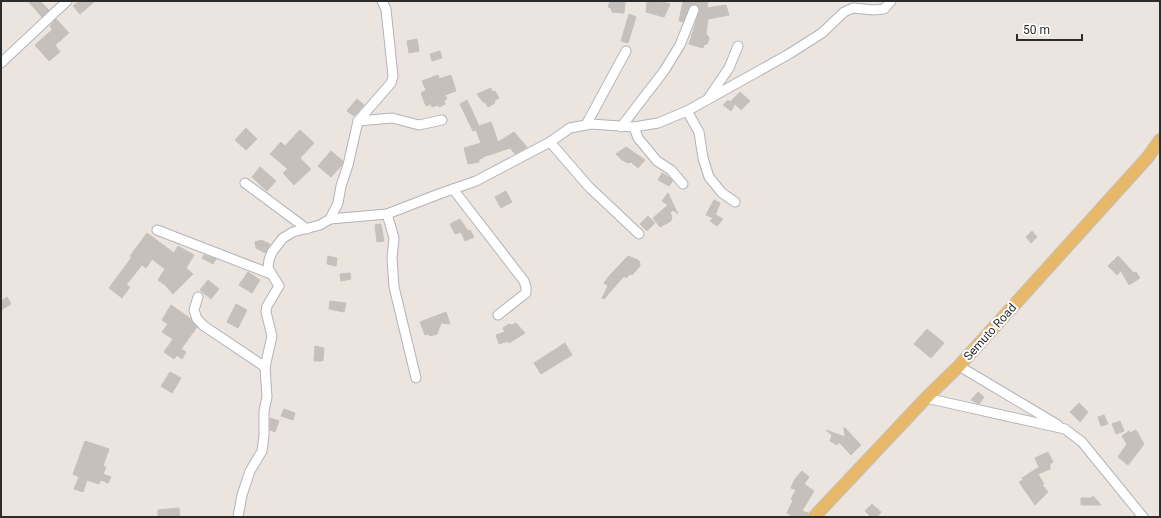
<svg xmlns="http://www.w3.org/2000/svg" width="1161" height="518" viewBox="0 0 1161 518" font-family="Roboto,sans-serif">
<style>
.building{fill:#c5c0bb;stroke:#c8c0b9}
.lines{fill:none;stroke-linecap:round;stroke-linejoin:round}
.minor-casing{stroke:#b0b3bb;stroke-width:11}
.major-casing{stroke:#c4c4c4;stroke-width:14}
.minor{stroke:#fff;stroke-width:9}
.major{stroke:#e7b86a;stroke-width:12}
.labels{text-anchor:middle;stroke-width:4;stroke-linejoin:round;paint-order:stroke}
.street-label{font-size:12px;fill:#2c2c2c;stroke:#fff}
</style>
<rect width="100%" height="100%" fill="#ece5df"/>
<!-- building -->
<g class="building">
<path d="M28,1h12l9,9 -7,7z"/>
<path d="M79,1h16l-15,13 -7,-8z"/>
<path d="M610,1h15l-1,12 -12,-1 -1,-4 -3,-1z"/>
<path d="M647,1h12l11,3 -6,13 -18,-5z"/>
<path d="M683,1h25l-1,7 19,-3 3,10 -21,4 -2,15 3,3v3l-2,4 -3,1 -1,3 -14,-4 11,-35 -4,-5 -5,1 -8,17 -4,-1z"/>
<path d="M629,14l7,3 -8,26 -7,-2z"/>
<path d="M56,19l13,14 -14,12 5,7 -11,9 -14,-16 17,-15 -2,-4z"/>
<path d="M417,39l2,12 -10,2 -2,-12z"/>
<path d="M440,51l2,7 -10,3 -2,-7z"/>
<path d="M438,75l1,4 12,-4 5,16 -11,4 2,4 -3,1 1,4 -6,3 -1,-2 -6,2 -1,-3 -5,2 -5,-13 5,-3 -4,-9z"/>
<path d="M491,88l1,4 3,-1 4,7 -5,3 1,2 -7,4 -3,-5h-2l-6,-8z"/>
<path d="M740,92l10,9 -9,9 -6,-6 -4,7 -8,-6 5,-5 2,2z"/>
<path d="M357,99l7,6 -10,11 -7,-5z"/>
<path d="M467,100l12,26 12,-4 7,20 16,-10 13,15 -12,7 -5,-6 -27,9v1l-4,1v3l-11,2 -4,-16 17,-5 -5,-13 -3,1 -13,-27z"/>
<path d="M246,128l11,11 -11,11 -11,-10z"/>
<path d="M300,130l14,13 -14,15 11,11 -17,16 -11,-12 5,-4 -18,-15 11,-12 4,4z"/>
<path d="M626,147l19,13 -7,8 -7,-6 -3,1 -6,-3 -6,-6z"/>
<path d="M331,151l12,10 -2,5 -10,11 -13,-11z"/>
<path d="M260,167l16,14 -9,10 -15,-14z"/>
<path d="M662,173l7,4 3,3v2l-3,4 -11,-6z"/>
<path d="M506,191l6,11 -11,6 -6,-11z"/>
<path d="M668,193l10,21 -5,-4 -3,3 2,3 -1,5 -11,6 -7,-9 15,-13 -6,-4z"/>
<path d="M714,200l6,3 -5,13 1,-1 7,4 -6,7 -7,-5 3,-3 -7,-3z"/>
<path d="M648,216l7,7 -8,8 -7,-7z"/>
<path d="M460,219l8,12 2,-1 4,7 -9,4 -4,-9 -6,2 -5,-10z"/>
<path d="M381,224l3,17 -7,1 -2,-17z"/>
<path d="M1032,231l5,6 -6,6 -5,-6z"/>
<path d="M147,233l27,20 4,-7 16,9 -8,13 7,6 -20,20 -8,-9 -7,-5 7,-11 -13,-10 -6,9 -4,-3 -16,20 4,2 -8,11 -13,-10 23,-31 -2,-1z"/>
<path d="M261,240l9,4 -5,9 -9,-5 -1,-6z"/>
<path d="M204,255l12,4 -3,5 -11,-6z"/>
<path d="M328,256l9,2 -1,8 -9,-2z"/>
<path d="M628,256l10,4 2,3v3l-8,9 -2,-1 -4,4 -2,-2 -20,23 -2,-1 6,-12 -4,-3 5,-7z"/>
<path d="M1118,256l16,17 2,-1 4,6 -11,7 -8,-14 -4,4 -9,-9z"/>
<path d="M248,272l12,8 -8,13 -13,-8z"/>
<path d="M350,273l1,6 -10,2 -1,-7z"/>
<path d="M208,280l11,9 -8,10 -11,-9z"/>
<path d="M7,297l4,7 -10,6v-9z"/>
<path d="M330,301l16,2 -2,9 -15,-3z"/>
<path d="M236,304l11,6 -9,18 -11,-6z"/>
<path d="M171,305l20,14 6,8 -16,22 5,3 -4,7 -5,-4 -3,4 -10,-7 9,-13 -11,-7 6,-8 -6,-4z"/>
<path d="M446,312l4,12 -9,-1 -4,11 -7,2 -1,-2 -4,1 -5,-13z"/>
<path d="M516,323l9,10 -16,10 -1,-2 -9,3 -3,-9 9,-3 -2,-4 6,-4 3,1z"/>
<path d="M927,329l17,14 -13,15 -17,-14z"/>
<path d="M565,343l7,12 -31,19 -7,-11z"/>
<path d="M315,346l9,2 -1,13h-9z"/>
<path d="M170,372l11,6 -9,15 -11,-7z"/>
<path d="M978,392l6,5 -5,7 -8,-4z"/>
<path d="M1079,403l9,9 -8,10 -10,-10z"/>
<path d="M284,409l11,4 -2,7 -12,-4z"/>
<path d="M1104,415l4,9 -7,2 -3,-9z"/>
<path d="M270,418l9,3 -4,11 -5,-2z"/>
<path d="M1120,421l4,10 -8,3 -4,-10z"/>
<path d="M844,427l17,18 -10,10 -12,-13 -2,3 -7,-4 2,-6 -6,-5 19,7z"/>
<path d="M1136,430l8,14 -16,21 -10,-8 9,-13 -5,-8 7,-5 1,2z"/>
<path d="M85,441l24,8 -6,17 3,1 -3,7 8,3 -3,6 -7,-3 -2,4 -12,-4 -4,12 -9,-3 5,-12 -6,-3z"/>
<path d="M1048,452l5,10 -3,2v5l-12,5 6,10 -2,1 6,7 -13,13 -16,-23 4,-2 -1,-2 17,-11 -4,-9z"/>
<path d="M802,471l7,6 -5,7 10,7 -12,20 6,2 -1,4h-14l-6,-4 6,-13 -2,-1 5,-9 -5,-2 4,-9z"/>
<path d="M1093,496l8,9h-20v-7h10z"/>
<path d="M872,504l9,8 -4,5h-6l-6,-6z"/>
<path d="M179,508l1,9h-22v-7z"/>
</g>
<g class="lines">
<!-- minor casing -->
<g class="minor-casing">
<g id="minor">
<path d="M1,63l66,-62"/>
<path d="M709,97l20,-29 9,-22"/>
<path d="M687,111l12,21 4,26 6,19 13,16 13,9"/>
<path d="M358,121l34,-3 27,7 23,-5"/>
<path d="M586,125l40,-74"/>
<path d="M621,127l43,-56 16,-26 14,-35"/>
<path d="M634,127l4,11 19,23 14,9 12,14"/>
<path d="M550,142l39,45 50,47"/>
<path d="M245,183l62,46"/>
<path d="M453,189l71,92 2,6v6l-28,22"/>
<path d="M387,214l7,24 -2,20 2,29 22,91"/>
<path d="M330,219l57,-5 52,-20 37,-13 74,-39 20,-14 21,-4 43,3 24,-4 29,-12 102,-57 33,-21 22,-21 9,-4 20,2 11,-1 7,-8"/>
<path d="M157,230l114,44"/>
<path d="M198,297l-4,13 3,9 7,7 61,41"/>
<path d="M959,366l99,59"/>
<path d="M926,398l139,31 17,13 61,75"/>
<path d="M238,517l4,-22 8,-24 12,-20 2,-15v-25l3,-14 -2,-30 7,-31 -6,-24 1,-6 12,-20 -11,-18 1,-8 3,-8 11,-14 10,-6 27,-7 10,-6 8,-16 3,-17 7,-21 10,-44 33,-38 2,-7 -7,-67 -4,-8"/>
</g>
</g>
<!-- major casing -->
<g class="major-casing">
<path id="major" d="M814,517l112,-119 33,-32 189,-209 12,-17"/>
</g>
<!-- minor -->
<use href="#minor" class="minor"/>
<!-- major -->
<use href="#major" class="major"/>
</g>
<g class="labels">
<!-- street labels -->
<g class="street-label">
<text transform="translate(990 332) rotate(-48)" y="4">Semuto Road</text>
</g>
</g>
<!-- border -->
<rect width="1161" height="518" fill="none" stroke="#2c2c2c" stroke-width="4"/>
<!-- scale -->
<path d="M1017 34v6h65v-6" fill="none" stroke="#2c2c2c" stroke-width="2"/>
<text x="1023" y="34" font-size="12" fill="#2c2c2c" stroke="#ffffff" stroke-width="3" paint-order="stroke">50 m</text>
</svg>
